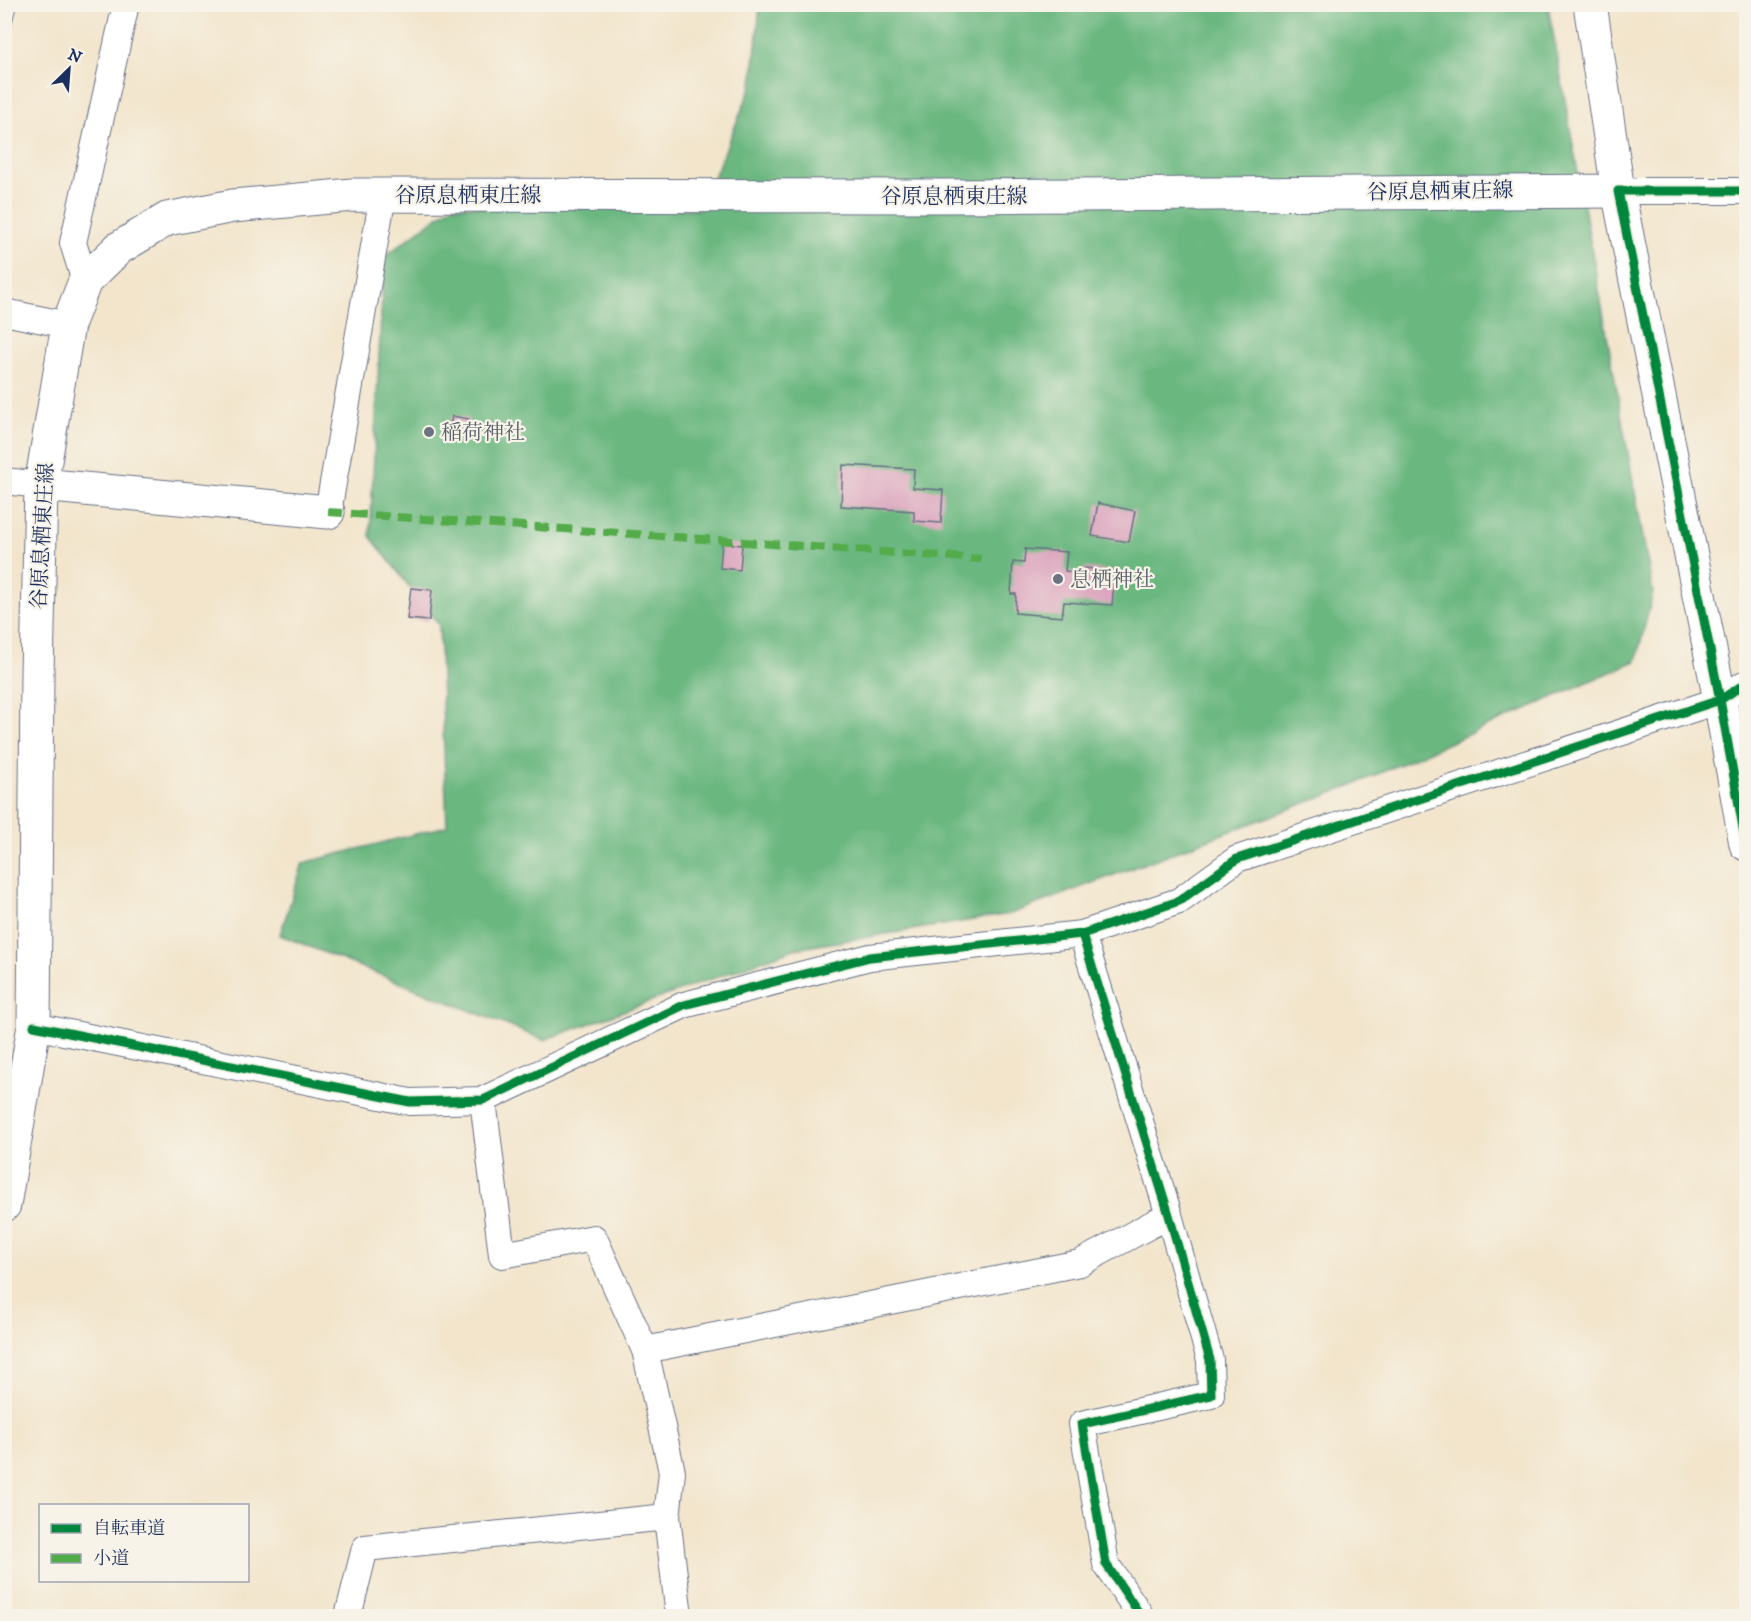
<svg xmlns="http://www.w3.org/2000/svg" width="1751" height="1621" viewBox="0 0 1751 1621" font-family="'IM FELL DW Pica','Noto Serif JP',serif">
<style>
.forest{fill:#6ab780;stroke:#42736f;stroke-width:1.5}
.building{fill:#dba6be}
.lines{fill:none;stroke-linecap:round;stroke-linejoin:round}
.lane-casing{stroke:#666f84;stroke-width:14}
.street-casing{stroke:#666f84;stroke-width:28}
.secondary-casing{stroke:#666f84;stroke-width:35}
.lane{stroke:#fff;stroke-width:12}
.street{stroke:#fff;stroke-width:26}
.secondary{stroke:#fff;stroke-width:33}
.quiet{stroke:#52ab49;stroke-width:8;stroke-dasharray:15 8;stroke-linecap:butt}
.cycleway-casing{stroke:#f7f3e8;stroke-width:13}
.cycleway{stroke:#00873e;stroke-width:9}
.worship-dot{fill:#6b7280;stroke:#f7f3e8;stroke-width:2}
.labels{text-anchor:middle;stroke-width:4.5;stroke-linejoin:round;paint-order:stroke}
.street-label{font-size:21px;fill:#1b2f5e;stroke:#f7f3e8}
.worship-label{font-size:21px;fill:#5b616d;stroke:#f7f3e8;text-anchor:start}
</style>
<rect width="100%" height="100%" fill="#f7f3e8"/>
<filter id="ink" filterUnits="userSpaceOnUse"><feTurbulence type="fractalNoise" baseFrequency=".0167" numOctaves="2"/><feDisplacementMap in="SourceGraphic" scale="12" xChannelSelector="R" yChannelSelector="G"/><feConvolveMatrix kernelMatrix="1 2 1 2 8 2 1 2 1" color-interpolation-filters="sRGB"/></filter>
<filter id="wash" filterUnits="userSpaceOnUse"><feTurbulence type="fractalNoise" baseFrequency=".008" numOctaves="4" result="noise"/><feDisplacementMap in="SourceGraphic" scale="24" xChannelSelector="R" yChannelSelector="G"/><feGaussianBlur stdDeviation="1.35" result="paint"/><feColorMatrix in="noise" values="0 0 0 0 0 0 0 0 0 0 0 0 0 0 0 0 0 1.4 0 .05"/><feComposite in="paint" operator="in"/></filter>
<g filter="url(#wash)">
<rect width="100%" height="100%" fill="#f2e5cc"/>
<!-- forest -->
<path class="forest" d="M760,5h788l105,588 -17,68 -288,126 -338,127 -216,35 -250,91 -264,-105 23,-72 144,-37 -8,-201 -69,-89 14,-279 68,-51 249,3 51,-124z"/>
<g id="blocks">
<!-- building -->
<g class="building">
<path d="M452,416l17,3 -3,16 -17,-4z"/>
<path d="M843,465l71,4 -1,19 30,2 -2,33 -27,-2v-10l-73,-5z"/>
<path d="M1098,503l37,8 -6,31 -37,-6z"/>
<path d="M722,543l20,2 -2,25 -20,-2z"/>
<path d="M1025,549l42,3 -2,19 18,2 2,-5 30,3 -3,34 -48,-3 -2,15 -47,-4 1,-19h-5l2,-32 11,1z"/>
<path d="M411,588l21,2 -3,31 -22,-2z"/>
</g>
</g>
</g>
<g filter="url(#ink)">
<use href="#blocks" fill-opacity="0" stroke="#666f84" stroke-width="1.5"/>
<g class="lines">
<!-- lane casing -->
<g class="lane-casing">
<path id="lane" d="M4,28l6,-24"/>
</g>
<!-- street casing -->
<g class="street-casing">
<g id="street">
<path d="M1618,191h128"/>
<path d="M85,281l-12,-38 53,-239"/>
<path d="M4,312l64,13"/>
<path d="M4,481l37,4"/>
<path d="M328,512l55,-317"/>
<path d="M1082,934l87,281 41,145 1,35 -129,29 24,140 35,52"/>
<path d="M34,1026l376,76 73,-2 201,-95 186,-48 212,-23 97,-33 58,-42 483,-159 26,-17"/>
<path d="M483,1100l19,155 92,-17 51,112 27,122 -5,45 12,99"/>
<path d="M645,1350l435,-87 89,-48"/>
<path d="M348,1616l17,-68 302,-31"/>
</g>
</g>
<!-- secondary casing -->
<g class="secondary-casing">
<g id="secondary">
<path d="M1618,191l102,509 26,144"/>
<path d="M41,485l287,27"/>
<path d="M4,1205l30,-179 3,-351 4,-190 27,-160 17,-44 34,-33 48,-29 66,-13 119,-11 590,1 676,-5 -28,-187"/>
</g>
</g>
<!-- lane -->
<use href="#lane" class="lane"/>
<!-- street -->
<use href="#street" class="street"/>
<!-- secondary -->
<use href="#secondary" class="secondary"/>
<!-- quiet -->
<path class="quiet" d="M328,512l653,47"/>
<!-- cycleway casing -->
<g class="cycleway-casing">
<g id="cycleway">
<path d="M1746,191h-128l102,509 26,144"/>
<path d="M1082,934l87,281 41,145 1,35 -129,29 24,140 35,52"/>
<path d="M34,1026l376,76 73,-2 201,-95 186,-48 212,-23 97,-33 58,-42 483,-159 26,-17"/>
</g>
</g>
<!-- cycleway -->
<use href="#cycleway" class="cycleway"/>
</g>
</g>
<!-- markers -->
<g class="worship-dot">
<circle cx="429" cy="432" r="6"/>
<circle cx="1058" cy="579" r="6"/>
</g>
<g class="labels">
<!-- street labels -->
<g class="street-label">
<text transform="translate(1440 191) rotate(-1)" y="7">谷原息栖東庄線</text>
<text x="468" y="202">谷原息栖東庄線</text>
<text x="954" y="203">谷原息栖東庄線</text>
<text transform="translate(42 536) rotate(-87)" y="7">谷原息栖東庄線</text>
</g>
<!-- worship labels -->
<g class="worship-label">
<text x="441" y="439">稲荷神社</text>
<text x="1070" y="586">息栖神社</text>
</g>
</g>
<!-- margin -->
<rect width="1751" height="1621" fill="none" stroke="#f7f3e8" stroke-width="24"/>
<!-- legend -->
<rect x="39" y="1504" width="210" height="78" fill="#f7f3e8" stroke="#9fa5b1" stroke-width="1.5"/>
<rect x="51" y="1524" width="30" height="9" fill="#00873e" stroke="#9fa5b1" stroke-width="1.5"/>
<text x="93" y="1534" font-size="18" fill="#1b2f5e">自転車道</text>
<rect x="51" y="1554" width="30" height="9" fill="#52ab49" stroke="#9fa5b1" stroke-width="1.5"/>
<text x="93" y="1564" font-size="18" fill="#1b2f5e">小道</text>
<!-- north arrow -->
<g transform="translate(69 69) rotate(25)" stroke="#f7f3e8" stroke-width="4.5" paint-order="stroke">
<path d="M0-4.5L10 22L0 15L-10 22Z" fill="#1b2f5e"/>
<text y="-9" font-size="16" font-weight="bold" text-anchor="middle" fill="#1b2f5e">N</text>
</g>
</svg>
